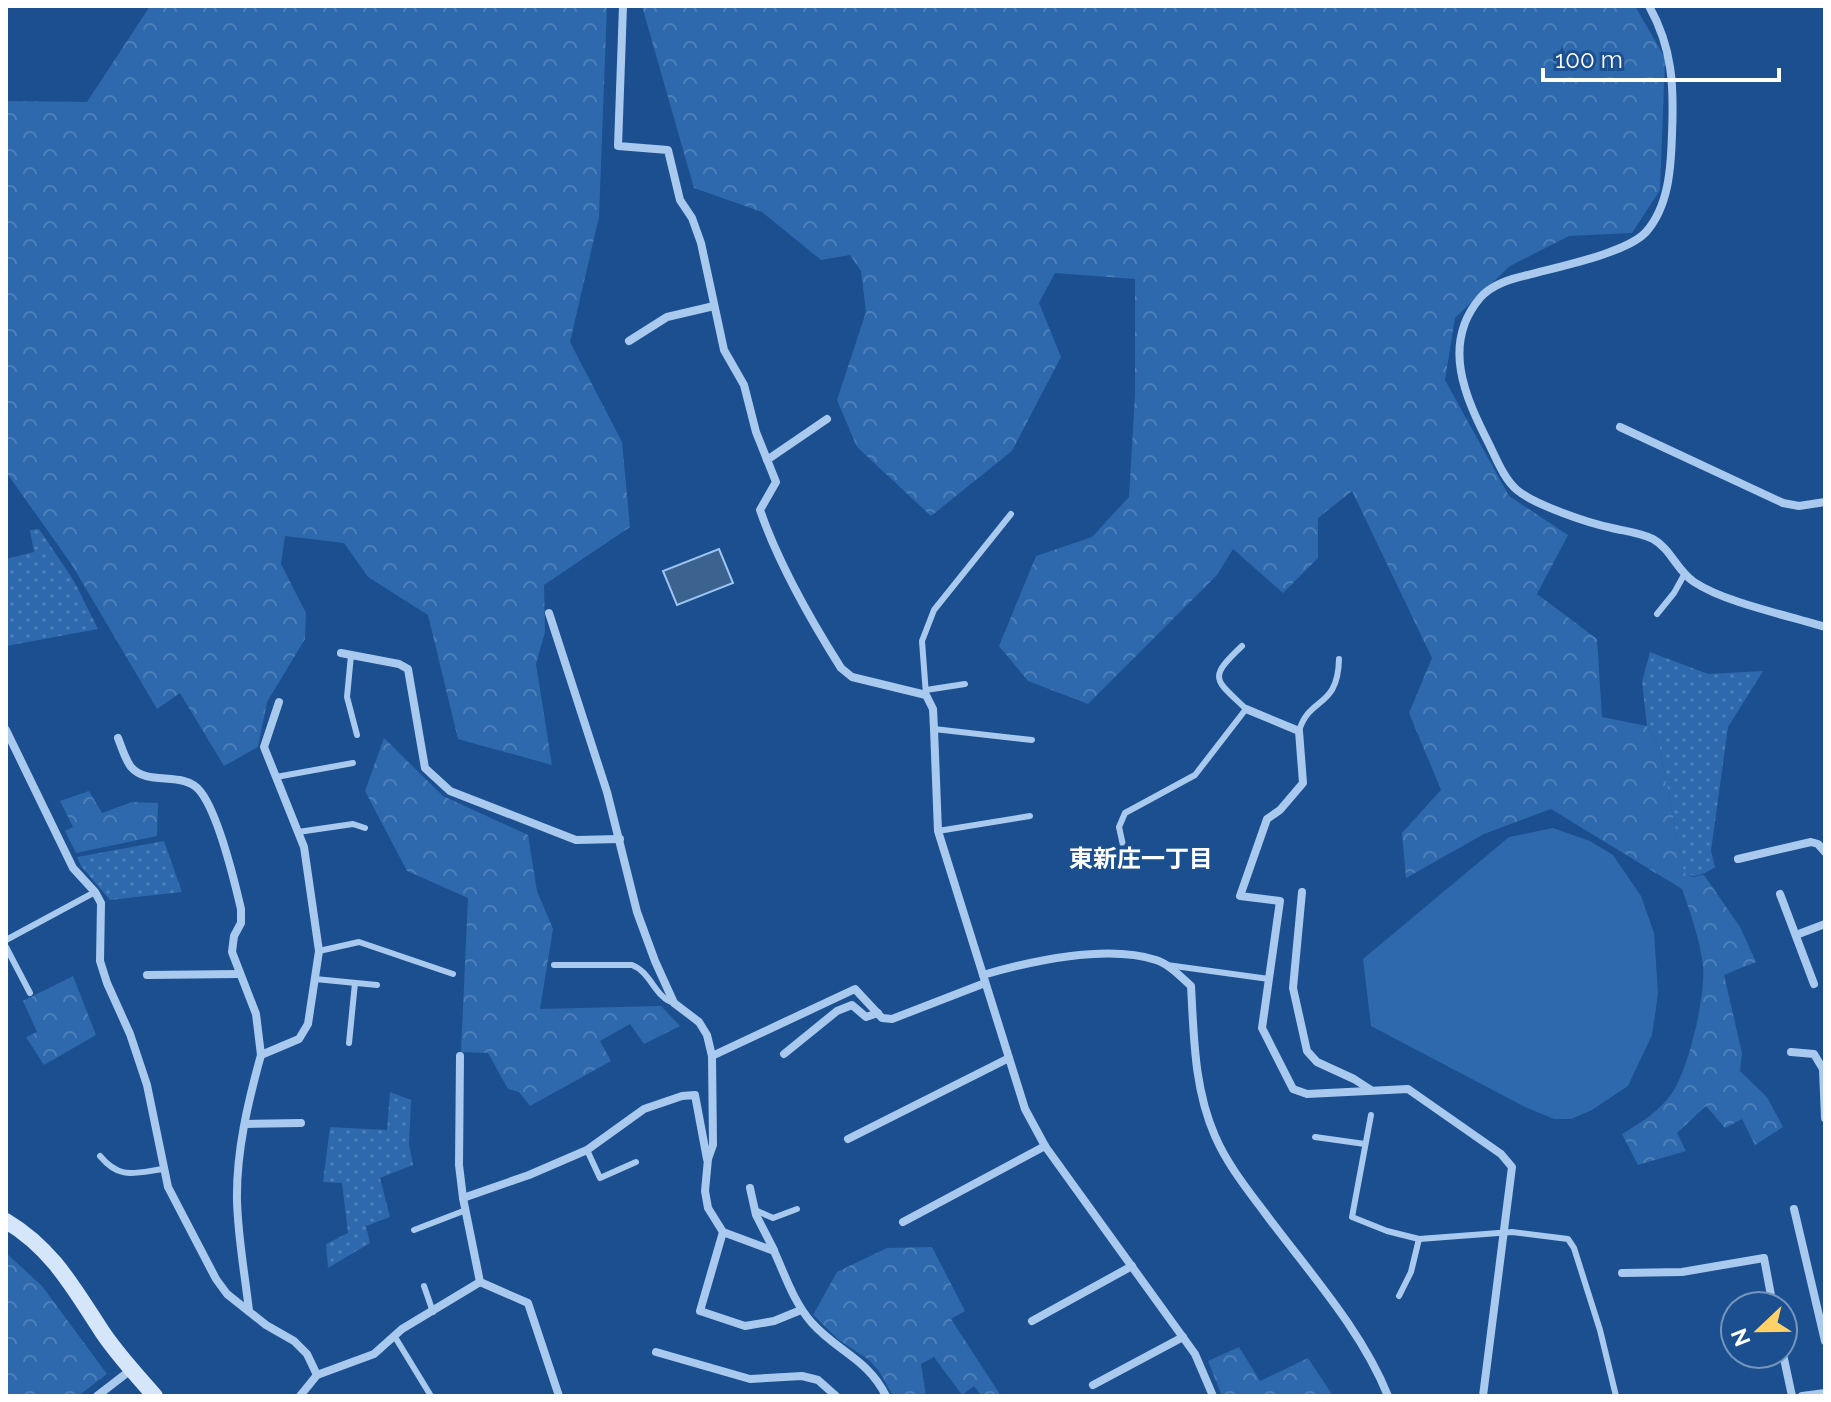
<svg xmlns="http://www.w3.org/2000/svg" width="1831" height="1402" viewBox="0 0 1831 1402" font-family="Raleway,'Noto Sans JP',sans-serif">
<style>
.grass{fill:url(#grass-dots)}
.forest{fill:url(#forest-crowns)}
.green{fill:#2e69ad}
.water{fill:#3c6290;stroke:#9cc4f0;stroke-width:2}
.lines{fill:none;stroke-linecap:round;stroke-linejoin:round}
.lane{stroke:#a9c9ee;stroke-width:6}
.street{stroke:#a9c9ee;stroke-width:8}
.secondary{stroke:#d6e6fa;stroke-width:16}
.labels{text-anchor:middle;stroke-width:8;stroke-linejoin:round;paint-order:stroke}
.neighbourhood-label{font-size:24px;font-weight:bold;fill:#fff;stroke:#1b4f8f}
</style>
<defs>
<pattern id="grass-dots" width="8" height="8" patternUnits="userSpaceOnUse" patternTransform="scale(2)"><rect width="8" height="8" fill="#2e69ad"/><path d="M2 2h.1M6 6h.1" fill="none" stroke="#4d80b9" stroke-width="1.8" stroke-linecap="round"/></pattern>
<pattern id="forest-crowns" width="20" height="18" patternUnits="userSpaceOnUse" patternTransform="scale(2)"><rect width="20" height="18" fill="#2e69ad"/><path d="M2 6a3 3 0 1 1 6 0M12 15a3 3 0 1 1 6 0" fill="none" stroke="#4d80b9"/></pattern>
</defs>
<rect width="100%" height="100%" fill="#1b4f8f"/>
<!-- grass -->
<g class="grass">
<path d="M39,529l35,52 24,48 -92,17v-87l28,-7 -4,-22z"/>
<path d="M1650,652l58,22 55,-3 -35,56 -17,124 4,16c-11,7 -19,12 -31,6l-25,-128 -12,-19 -5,-44z"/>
<path d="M164,841l18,51 -72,8 -29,-34 -4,-9z"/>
<path d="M390,1092l21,8 -2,44 4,21 -33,13 10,39 -24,9 4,17 -42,25 -2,-24 22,-11 -6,-50 -19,-1 7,-55 57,3z"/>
</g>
<!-- forest -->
<g class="forest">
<path d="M150,6h457l-8,211 -29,125 52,100 8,85 -86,58 1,47 -9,32 16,101 -94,-26 -30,-124 -60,-38 -24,-34 -59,-7 -4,28 25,49 -1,26 -38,63 -9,45 -34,19 -44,-73 -23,16 -85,-144 -66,-93v-371l81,1z"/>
<path d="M642,6h993l30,52 -5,132 -28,43 -63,3 -59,30 -55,52 -10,62 64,116 59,39 -31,59 60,45 5,78 45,9 12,19 25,127 8,5 12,-2 36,52 16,35 -32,13 18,78 -2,18 27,26 16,30 -28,18 -13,-26 -17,9 -19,-22 -29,27 9,18 -48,14 -16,-31c18,-11 35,-21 48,-38 18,-23 36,-100 33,-130 -3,-26 -12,-52 -21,-77l-131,-80 -67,25 -78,44 -4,-45 39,-43 -32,-77 23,-55 -80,-167 -34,27v40l-35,35 -50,-44 -16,26 -129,129 -60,-23 -29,-35 37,-90 56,-19 37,-40 6,-102v-116l-80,-6 -16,30 22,54 -49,94 -81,65 -74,-69 -20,-47 29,-88 -5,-41 -11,-16 -29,5 -59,-48 -68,-24z"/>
<path d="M384,738l59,58 85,39 9,56 16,38 -13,80 121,-3 19,20 -36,18 -14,-20 -30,17 11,20 -81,45 -11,-14 -11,-3 -20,-36 -27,-1 7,-154 -61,-27 -42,-80z"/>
<path d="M89,791l13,22 30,-11 26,1 -1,33 -81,17 -11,-22 8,-4 -13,-26z"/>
<path d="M73,976l23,59 -52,30 -18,-28 11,-5 -14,-31z"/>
<path d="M932,1247l33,64 -14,8 50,77h-19l-8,-10 -12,9 -28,-38 -13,7 5,32h-33l-14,-25 -10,-11 -30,-20 -26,-25 24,-43 50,-24z"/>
<path d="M6,1253l36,33 65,88 -29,22h-72z"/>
<path d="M1239,1347l21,34 48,-23 25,38h-111l-14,-35z"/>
</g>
<!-- green -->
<path class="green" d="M1553,828l37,13 23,14 28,41 13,37 4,60 -2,15 -4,27 -24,51 -36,24 -21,9h-17l-29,-12 -154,-81 -8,-67 146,-122z"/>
<!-- water -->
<path class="water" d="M719,549l14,34 -56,22 -14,-34z"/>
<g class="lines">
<!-- lane -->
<g class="lane">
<path d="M1657,614l17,-21 10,-18"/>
<path d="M351,655l-4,42 10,38"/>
<path d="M926,690l39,-6"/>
<path d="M926,695l-4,-54 12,-31 77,-96"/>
<path d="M934,729l98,11"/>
<path d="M1299,731c10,-35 39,-22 40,-72"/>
<path d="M276,777l77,-14"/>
<path d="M938,831l92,-15"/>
<path d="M298,832l55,-8 12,4"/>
<path d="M1126,859l-7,-32 6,-14 70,-38 51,-66c-31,-30 -39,-30 -4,-63"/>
<path d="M6,940l89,-48"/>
<path d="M6,947l24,46"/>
<path d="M319,951l40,-9 94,32"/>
<path d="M554,965h78c19,7 23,33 42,38"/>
<path d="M1167,965l102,14"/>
<path d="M315,979l62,6"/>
<path d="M349,1043l6,-60"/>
<path d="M1371,1115l-19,102 35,14 32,8 93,-7 56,7 6,9 26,82 16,66"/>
<path d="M1315,1137l50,7"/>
<path d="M587,1150l13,28 36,-16"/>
<path d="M100,1156c20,24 34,17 63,13"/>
<path d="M755,1210l18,8 24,-9"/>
<path d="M414,1230l52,-20"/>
<path d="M424,1286l9,26"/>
<path d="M1399,1296l12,-24 8,-33"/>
<path d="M395,1337l36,59"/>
</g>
<!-- street -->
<g class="street">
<path d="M623,6l-5,140 50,4 12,50 12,18 9,25 23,107 20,35 12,47 20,50 -16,28c19,55 50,109 81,158l11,9 74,18 7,14 1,20 4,102 87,278 20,37 150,208 18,42"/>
<path d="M1649,6c24,43 25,81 23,128 -1,33 -3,72 -26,98 -19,21 -89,35 -118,43 -17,4 -36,9 -48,23 -39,46 -15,99 9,146 7,14 15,35 28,46 18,15 71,33 95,38 12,3 29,5 41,11 18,10 24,32 41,43 32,21 93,33 131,45"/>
<path d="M629,341l38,-24 47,-11"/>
<path d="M1620,427l163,76 16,3 26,-4"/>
<path d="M767,460l60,-41"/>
<path d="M549,613l58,179 30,120 18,49 19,42 25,19 8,13 5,21 1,89 -5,14 -3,32 3,17 15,24 51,19c11,24 20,52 38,72 26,29 56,36 74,73"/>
<path d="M341,653l58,11 9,5 17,99 25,23 126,49 44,-1"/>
<path d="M1246,709l53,22 4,52 -23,27 -13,9 -27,77 40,5 -18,127 31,61 14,5 101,-5 93,65 11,13 -29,229"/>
<path d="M6,730l67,138 22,24 6,11 -1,58 7,22 23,51 17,51 21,102 48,92 11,15 39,31 28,16 13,13 10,21"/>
<path d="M118,738c4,10 7,21 13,29 17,20 52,3 69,24 18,22 34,88 41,118v14l-7,13 -2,16 24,62 5,41"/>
<path d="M1738,859l73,-17 7,2 7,8"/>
<path d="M1302,892l-9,96 14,63 10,11 37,17 17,11"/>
<path d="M1780,894l34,90"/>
<path d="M1796,935l29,-11"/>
<path d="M147,975l92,-1"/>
<path d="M983,975c48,-14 124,-31 173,-15 13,4 25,17 35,26 3,51 3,102 24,150 12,28 32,53 50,77 43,58 96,116 123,183"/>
<path d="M1791,1052l23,2 9,15 2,49"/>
<path d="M784,1054l53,-43 15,-6 14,12 12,-4"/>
<path d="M460,1056l-1,109 4,33"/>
<path d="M712,1056l143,-67 27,29 10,1 93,-36"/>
<path d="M245,1124l56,-1"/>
<path d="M848,1139l161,-81"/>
<path d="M750,1188l6,27 18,35"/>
<path d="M1794,1209l31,132"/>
<path d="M903,1222l142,-76"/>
<path d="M723,1232l-23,79 45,15 29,-5 27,-11"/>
<path d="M1622,1273l60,-1 82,-14 9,48"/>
<path d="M480,1282l48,21 31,93"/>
<path d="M249,1311c-4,-36 -11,-73 -12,-110 -1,-49 11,-99 24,-146l38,-16 9,-15 11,-73 -15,-104 -40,-100 15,-45"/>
<path d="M1032,1321l100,-55"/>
<path d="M656,1352l94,27 52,-3 16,4 18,16"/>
<path d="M1783,1354l9,42"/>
<path d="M1093,1385l90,-48"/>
<path d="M97,1396l35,-27"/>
<path d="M300,1396l17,-21 57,-21 28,-25 78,-47 -17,-84 66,-23 58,-25 57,-41 38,-13 13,-1 12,64"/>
<path d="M1802,1396l23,-3"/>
</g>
<!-- secondary -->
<path class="secondary" d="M6,1221c47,28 68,68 97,112 15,22 34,43 52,63"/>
</g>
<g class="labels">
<!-- neighbourhood labels -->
<g class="neighbourhood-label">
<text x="1141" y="867">東新庄一丁目</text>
</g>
</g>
<!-- border -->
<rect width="1831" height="1402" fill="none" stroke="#ffffff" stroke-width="16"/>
<!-- north arrow -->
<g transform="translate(1759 1330) rotate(248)"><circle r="38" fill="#1b4f8f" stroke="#7695bc" stroke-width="2"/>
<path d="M0-6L14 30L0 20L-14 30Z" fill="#ffd166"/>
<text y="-12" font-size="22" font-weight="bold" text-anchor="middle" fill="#ffffff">N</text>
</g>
<!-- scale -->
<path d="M1543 68v12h236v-12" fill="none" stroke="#ffffff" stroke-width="4"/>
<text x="1555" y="68" font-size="24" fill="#ffffff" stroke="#1b4f8f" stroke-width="6" paint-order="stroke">100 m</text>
</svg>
